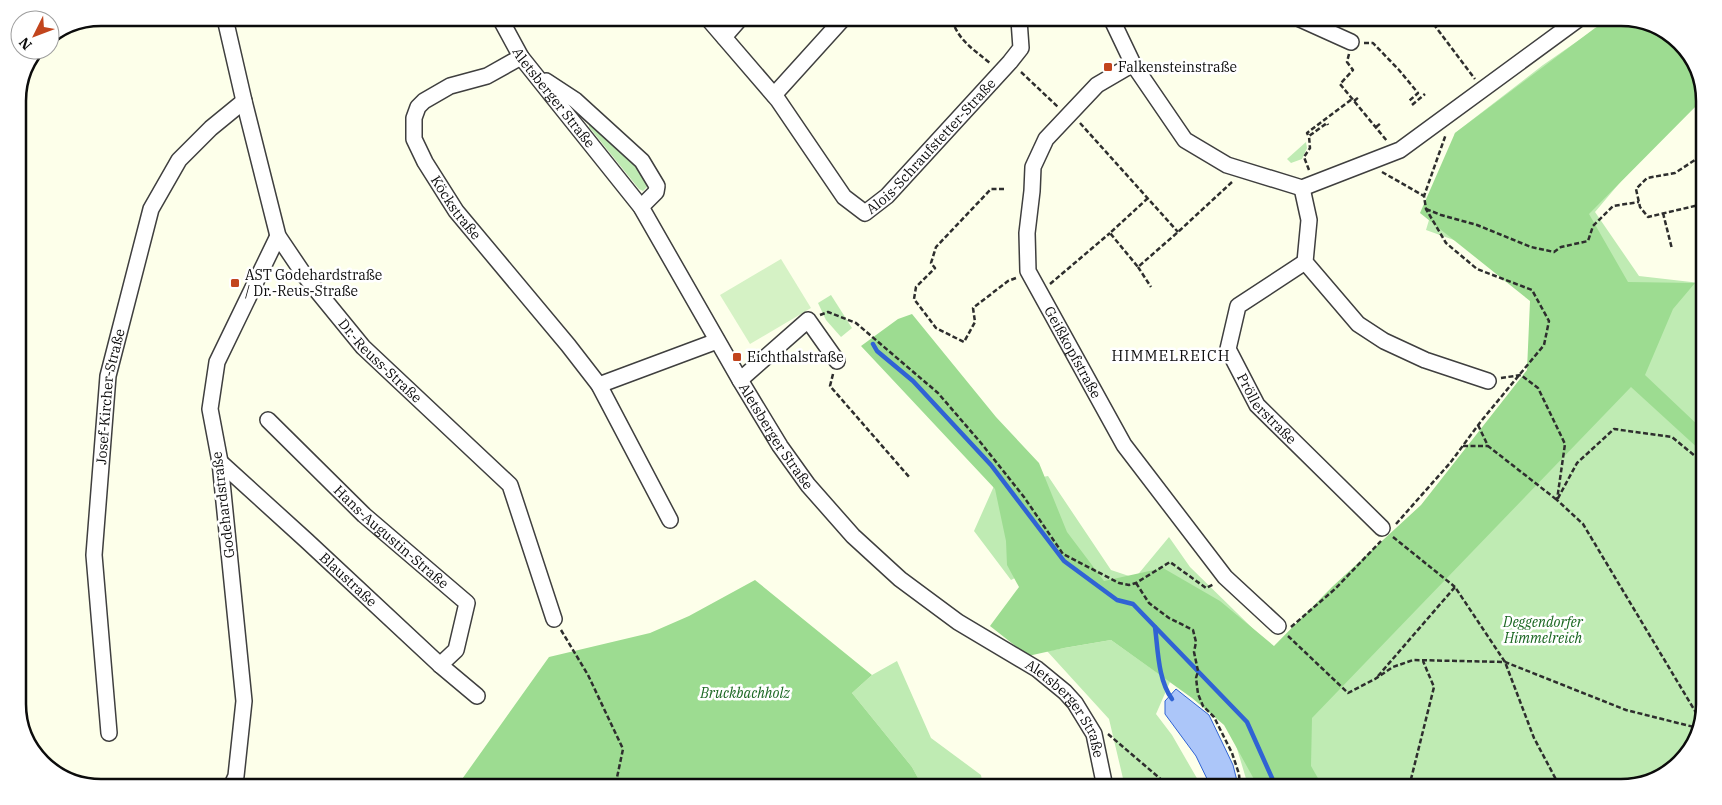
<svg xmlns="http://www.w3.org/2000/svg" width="1722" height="805" viewBox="0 0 1722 805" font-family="'IBM Plex Serif',serif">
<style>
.green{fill:#bfebb3}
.forest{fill:#9ddc91}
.pitch{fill:#d5f2c5}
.water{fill:#acc6f9;stroke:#3063d4}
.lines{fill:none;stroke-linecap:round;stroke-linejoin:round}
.stream{stroke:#3063d4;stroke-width:4.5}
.minor-casing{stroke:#3f3f3f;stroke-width:18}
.path{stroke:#2e2e2e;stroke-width:2.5;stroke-dasharray:5 2.5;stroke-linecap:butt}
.minor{stroke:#fff;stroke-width:15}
.poi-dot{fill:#c2451d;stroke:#fff;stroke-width:2}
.labels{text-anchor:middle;stroke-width:5;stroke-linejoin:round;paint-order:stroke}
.poi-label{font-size:14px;fill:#0c0c0c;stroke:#fff;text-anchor:start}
.street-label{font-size:14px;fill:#0c0c0c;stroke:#fff}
.park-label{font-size:14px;font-style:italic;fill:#196620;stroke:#fff}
.neighbourhood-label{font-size:15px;letter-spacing:1px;fill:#0c0c0c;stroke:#fff}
.rim{fill:none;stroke:#0c0c0c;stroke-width:2.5}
</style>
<rect width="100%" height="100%" fill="#fdffea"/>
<!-- green -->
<g class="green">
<path d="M1611,18h10l32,6 37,31 13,38 -75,80 -33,39 44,64 61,7 2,-1 -4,454 -31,37 -46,14h-376l2,-5 -18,-60 -188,-157 -30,15 -37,-49 20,-45 54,-10 63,94 24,8 34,-41 21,30 100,98 245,-264 5,-130 -114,-41 29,-97 88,-68z"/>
<path d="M591,123c20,17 52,37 56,64l-4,4 -4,-2 -50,-62v-2z"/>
<path d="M1306,142l1,6 -5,11 -11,4 -4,-4z"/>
<path d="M831,295l21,33 -11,9 -15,-17 -8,-17z"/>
<path d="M1111,640l59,42 -14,32 16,21 30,52h-77l-16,-68 -62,-68z"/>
<path d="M897,661l34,77 50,37 2,12h-60l-11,-20 -60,-74 20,-18z"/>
</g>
<!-- forest -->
<g class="forest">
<path d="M1614,18l39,6 37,31 14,41v2l-115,116 39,68 67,1 -22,26 -28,66 56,53v23l-70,-64 -319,331 -1,48 12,21h-69l1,-6 -31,-56 -32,-27 -81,-58 -47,8 -36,8 -38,-30 29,-39 -12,-22 -1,-24 -11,-52 -134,-143 37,-27 14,-5 84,103 43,46 28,69 37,49 59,-13 57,33 54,45 58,-59 89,-82 106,-135 3,-69 -110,-88 35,-80 140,-105z"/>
<path d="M755,580l117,95 -20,18 60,74 11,20h-474l11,-5 89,-125 101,-24 39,-17z"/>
</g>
<!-- pitch -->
<path class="pitch" d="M781,259l30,49 -61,36 -30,-49z"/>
<!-- water -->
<path class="water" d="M1176,689l33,26 24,50 4,16v6h-26l-15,-31 -31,-42v-13z"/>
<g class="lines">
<!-- stream -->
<g class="stream">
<path d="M873,344l4,7 36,30 78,84 73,96 53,39 16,4 114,118 29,65"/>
<path d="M1155,627c3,23 3,53 17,72"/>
</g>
<!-- minor casing -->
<g class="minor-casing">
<g id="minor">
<path d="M1300,19l51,23"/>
<path d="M1112,20l21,44 52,76 42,25 75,23 98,-38 180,-132"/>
<path id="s1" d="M710,21l68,79 66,97 21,16 22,-17 123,-134 11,-14 -2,-28"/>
<path id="s2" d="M502,22l19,35 120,150 99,173 40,66 28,39 45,51 47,43 58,43 79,47 28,23 10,11 19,31 11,53"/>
<path id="s3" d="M226,23l18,78 34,135 27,40 58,71 147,138 44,134"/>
<path d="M724,37l14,-16"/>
<path id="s4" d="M521,57l-34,19 -37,10 -26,15 -6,6 -4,11v21l11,23 31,49 112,134 31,40 71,135"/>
<path id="s5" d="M1133,64l-36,21 -51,54 -13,28 -1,24 -5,42 1,38 96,174 101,132 53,49"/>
<path d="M546,81l29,19 67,61 15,25 -1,6 -15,15"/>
<path d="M774,95l67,-74"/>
<path d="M1302,188l7,32 -4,42 53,62 26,17 41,19 63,21"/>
<path id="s6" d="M1305,262l-67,44 -10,43 29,56 125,123"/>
<path d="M740,380l68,-60 29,41"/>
<path d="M599,385l118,-44"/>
<path id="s7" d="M268,420l96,95 103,88 -11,47 -16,15"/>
<path id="s8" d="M220,462l87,79 133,124 37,31"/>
<path id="s9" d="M109,733l-15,-178 14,-179 43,-167 28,-49 32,-32 33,-27"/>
<path d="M231,787l5,-11 8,-75 -24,-239 -10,-53 7,-47 61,-126"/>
</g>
</g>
<!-- path -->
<g class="path">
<path d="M1429,18l46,61"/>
<path d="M952,20c7,21 21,29 38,43"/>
<path d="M1364,43h9l26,27 19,23 -9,8"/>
<path d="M1349,54l-2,8 6,8 -13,14 47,57"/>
<path d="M1021,72l37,35"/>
<path d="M1354,101l5,-4"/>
<path d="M1412,105l13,-11"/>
<path d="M1080,123l98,109"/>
<path d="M1376,127l5,-4"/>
<path d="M1308,135l-1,-2 45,-34"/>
<path d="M1309,170l-5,-13 6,-9 -1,-12 18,-13 1,2"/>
<path d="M1382,172l42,24"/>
<path d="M1004,189h-13l-55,58 -5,16 4,5 -19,19 -2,12 22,29 28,14 11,-20 -2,-14 35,-27 8,-3"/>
<path d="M1148,198l-38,35 28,34 40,-35 54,-50"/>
<path d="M1702,204l1,7"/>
<path d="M1703,204l-55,13 -8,-10 -4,-18 11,-11 28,-5 23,-15 6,-28"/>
<path d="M1426,209l15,6 36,10 54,22 23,5 7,-5 27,-6 5,-15 20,-20 26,-4"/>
<path d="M1663,213l9,36"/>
<path d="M1138,267l13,20"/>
<path d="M1050,284l60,-51"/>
<path d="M820,315l8,-3 28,11 82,70 43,50 43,54 39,57 56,29 10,2 7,-2 34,-21 36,26 8,-4"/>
<path d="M833,374l-3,12 80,92"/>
<path d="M1501,378l20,-3 17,13 27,56 -8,56 26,24 115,192"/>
<path d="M1478,425l10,21 69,54 20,-37 37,-34 58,8 29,24"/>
<path d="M1463,446h25"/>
<path d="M1396,524l54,-61 32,-43 62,-75 5,-24 -17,-31 -55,-21 -31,-26 -20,-34 -2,-13 22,-62"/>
<path d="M1393,537l62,50"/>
<path d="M1136,583l13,20 20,15 24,12 3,12 -2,10 4,19 -2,7 2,16 5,12 11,11 18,36 7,21 1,13"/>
<path d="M1291,627l44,-38 46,-48"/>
<path d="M561,630l27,45 35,74 -8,38"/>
<path d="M1288,636l60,57 27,-14 18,-12 20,-7 92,2 121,48 72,18"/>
<path d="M1378,676l77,-89 50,75 29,76 26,49"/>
<path d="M1108,734l62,53"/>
<path d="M1409,787l25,-100 -11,-26"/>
</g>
<!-- minor -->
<use href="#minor" class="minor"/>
</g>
<!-- markers -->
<g class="poi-dot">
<rect x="1103" y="62" width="10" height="10" rx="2.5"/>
<rect x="230" y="278" width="10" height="10" rx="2.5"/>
<rect x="732" y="352" width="10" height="10" rx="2.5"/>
</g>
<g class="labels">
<!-- poi labels -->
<g class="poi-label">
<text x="1118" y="72">Falkensteinstraße</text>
<text x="245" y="280">AST Godehardstraße<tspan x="245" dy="16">/ Dr.-Reus-Straße</tspan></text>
<text x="747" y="362">Eichthalstraße</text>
</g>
<!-- street labels -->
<g class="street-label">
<text dy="5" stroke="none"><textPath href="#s2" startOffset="92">Aletsberger Straße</textPath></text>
<text dy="5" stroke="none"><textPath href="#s1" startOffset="342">Alois-Schraufstetter-Straße</textPath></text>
<text dy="5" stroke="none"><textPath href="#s4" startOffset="229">Köckstraße</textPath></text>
<text dy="5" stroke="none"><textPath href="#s5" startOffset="344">Geißkopfstraße</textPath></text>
<text dy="5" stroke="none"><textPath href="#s3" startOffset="381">Dr.-Reuss-Straße</textPath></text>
<text dy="5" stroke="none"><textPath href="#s9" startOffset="338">Josef-Kircher-Straße</textPath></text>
<text dy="5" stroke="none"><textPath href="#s6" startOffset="196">Pröllerstraße</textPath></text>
<text dy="5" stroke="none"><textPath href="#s2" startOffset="498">Aletsberger Straße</textPath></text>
<text transform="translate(223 505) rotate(-97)" y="5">Godehardstraße</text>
<text dy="5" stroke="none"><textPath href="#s7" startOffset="170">Hans-Augustin-Straße</textPath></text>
<text dy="5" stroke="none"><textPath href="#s8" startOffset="174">Blaustraße</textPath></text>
<text dy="5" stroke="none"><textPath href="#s2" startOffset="902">Aletsberger Straße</textPath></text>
</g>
<!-- park labels -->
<g class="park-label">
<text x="1543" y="627">Deggendorfer<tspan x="1543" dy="16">Himmelreich</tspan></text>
<text x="745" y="698">Bruckbachholz</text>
</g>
<!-- neighbourhood labels -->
<g class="neighbourhood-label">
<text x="1171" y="361">HIMMELREICH</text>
</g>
</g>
<!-- crop -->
<path d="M0 0H1722V805H0ZM101 26H1621A75 75 0 0 1 1696 101V704A75 75 0 0 1 1621 779H101A75 75 0 0 1 26 704V101A75 75 0 0 1 101 26Z" fill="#fff" fill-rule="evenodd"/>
<path class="rim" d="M101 26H1621A75 75 0 0 1 1696 101V704A75 75 0 0 1 1621 779H101A75 75 0 0 1 26 704V101A75 75 0 0 1 101 26Z"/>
<!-- north arrow -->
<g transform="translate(35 35) rotate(228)"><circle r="24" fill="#ffffff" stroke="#9e9e9e"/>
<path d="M0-4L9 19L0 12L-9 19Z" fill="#c2451d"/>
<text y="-8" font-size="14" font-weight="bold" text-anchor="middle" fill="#0c0c0c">N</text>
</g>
</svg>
